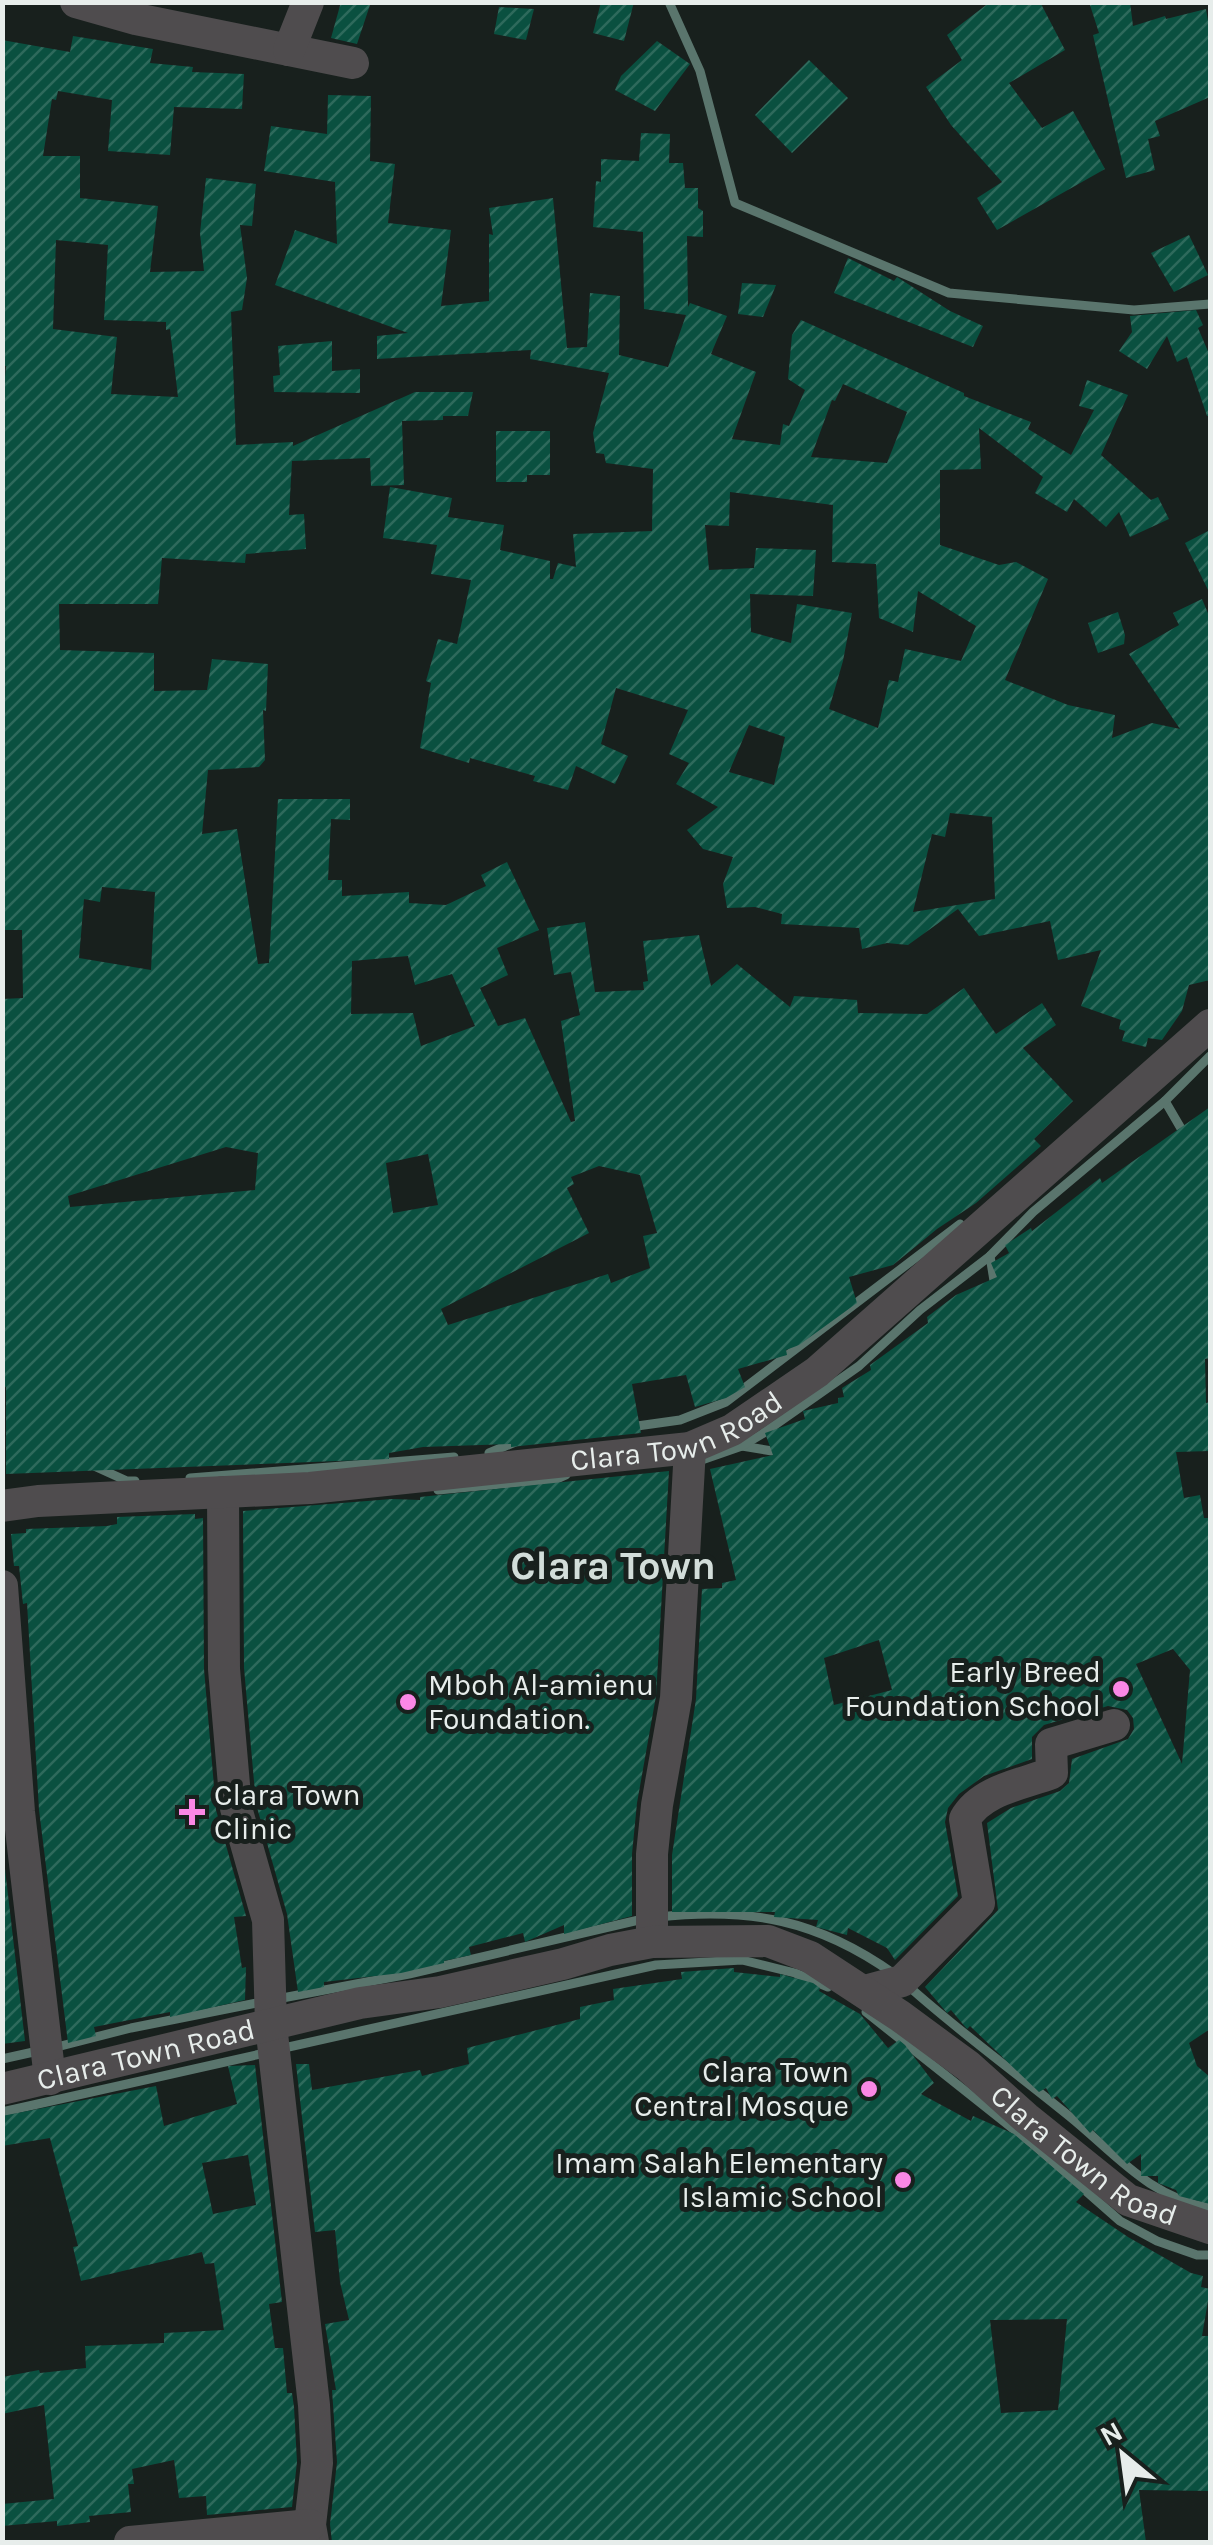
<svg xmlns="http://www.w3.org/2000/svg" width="1213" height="2545" viewBox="0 0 1213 2545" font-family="Karla,sans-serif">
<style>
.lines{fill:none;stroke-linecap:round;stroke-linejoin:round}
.stream{stroke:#5a756d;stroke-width:9}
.building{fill:url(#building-hatch);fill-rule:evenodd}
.minor{stroke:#4f4c4e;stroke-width:32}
.poi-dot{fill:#fb87e5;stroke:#18201d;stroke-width:4}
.labels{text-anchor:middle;stroke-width:10;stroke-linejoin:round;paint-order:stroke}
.street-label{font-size:30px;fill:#e7edeb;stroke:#18201d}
.poi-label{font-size:30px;fill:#e7edeb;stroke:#18201d;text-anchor:end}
.district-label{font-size:40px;font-weight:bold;fill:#d2ddd9;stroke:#18201d}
</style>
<defs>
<pattern id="building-hatch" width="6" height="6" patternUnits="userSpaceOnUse" patternTransform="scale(2.5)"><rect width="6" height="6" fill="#0a5040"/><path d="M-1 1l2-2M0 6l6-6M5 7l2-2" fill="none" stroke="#2e6a5c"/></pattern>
</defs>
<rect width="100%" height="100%" fill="#18201d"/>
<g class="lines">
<!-- stream -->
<g class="stream">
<path d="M669,2l31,69 35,132 214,90 185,17 76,-6"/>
<path d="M1165,1101l21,36"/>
<path d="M990,1256l5,31"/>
<path d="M630,1427l50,-7 46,-18 234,-178"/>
<path d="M742,1446l30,5 12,-2"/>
<path d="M489,1453l31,-13"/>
<path d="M696,1462l46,-16 20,-12 97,-68 61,-56 70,-54 43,-44 132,-111 45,-45"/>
<path d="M94,1466l33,15h8"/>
<path d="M190,1478l264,-21"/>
<path d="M438,1490l119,-11 9,-4"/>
<path d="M658,1917c92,-10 160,3 236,57"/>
<path d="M906,1984c52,47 109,88 163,132 47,38 80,81 141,92"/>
<path d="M277,1999l132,-25 234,-55"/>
<path d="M866,2012l170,135 84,74 37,20 40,14h13"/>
<path d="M53,2048l78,-20 131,-26"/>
<path d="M284,2048l372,-83 86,-5 53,13 33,14"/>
<path d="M2,2059l36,-8"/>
<path d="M2,2112l263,-59"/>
</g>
</g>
<!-- building -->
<g class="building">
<path d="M341,2h30l-14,42 -26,-6z"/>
<path d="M601,2h33l-10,39 -31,-8z"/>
<path d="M990,2h50l25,48 -56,33 33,45 31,-17 32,58 -108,61 -20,-32 25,-16 -51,-57 -25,-38 36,-27 -15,-25z"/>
<path d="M1089,2h41l3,24 32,-10 1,3 40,-10 4,24v64l-55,24 5,15 -12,3 7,31 -29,8 -33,-143 6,-2z"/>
<path d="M499,7l35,2 -8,31 -32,-6z"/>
<path d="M73,36l80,13 -3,14 43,4 -1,5 52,2 -2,35 -68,-2 -4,48 -62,-4 4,-51 -54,-9 -2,9 -4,-1 -9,57h37v42l78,8 -8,66 54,-1 -4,-38 6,-55 50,6 -4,42 -12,-1 7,53 -5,32 -11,2 5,133 57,-3v4l122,-54h58l-5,24h-25v4l-41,1 2,64 -33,1 -1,-28 -78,3 -3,54 15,-1 2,35 -60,5 -1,9 -83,-5 -4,46h-99l1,46 94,3v38l53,-1 5,-31 56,5 -2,47 -3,-1 2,50 -6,7 -51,3 -6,64 35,-5 21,135 11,-1 9,-164h72v21l-19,-1 -3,61h14v16l67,-4v11l37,2 40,-19 -5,-11 26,-13 32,68 -42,18 11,27 -28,13 18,38 27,-8 46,104 4,-1 -14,-100 19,-6 -9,-43 -17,3 -7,-47 38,-6 10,70 49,-2 -1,-8 5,-1 -5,-40 56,-6 12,51 26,-22 53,43 4,-11 63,4 1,13 69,1 37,-26 32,46 46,-31 14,22 -33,23 50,53 -39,38 7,7 -65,57 -39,26 -44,36 -44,12 8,26 -58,42 -13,5 1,5 -49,14 7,18 -19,11 -31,9 -9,-32 -54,9 9,49 -130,14v-3l-88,3 -34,6v6l-383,15v-87l-4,-1v-387l21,-1 -1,-68h-18l-2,-13v-509l4,-42h-4v-326l68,12zM56,240l52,5 -4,75 62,2v8l4,-1 8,68 -67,-3 6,-57 -64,-8zM102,887l53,5 -4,78 -72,-12 5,-59 16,3zM408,956l7,29 37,-11 23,52 -54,20 -8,-33 -62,1 1,-53zM226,1147l32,6 -3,37 -185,17 -2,-11zM428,1154l10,51 -45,8 -7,-50zM599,1166l41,9 17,58 -14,3 7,32 -39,15 -3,-9 -160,51 -7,-16 148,-76 -22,-45 7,-4 -3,-7z"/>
<path d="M657,41l33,23 -35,47 -40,-21 6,-14z"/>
<path d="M809,60l39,38 -56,55 -37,-38z"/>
<path d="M328,95l43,1 -1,65 25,3 -7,59 63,7 -10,76 48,-5v-67l4,1 -4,-27 64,-10 14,150 20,-1 3,-54 30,3 -1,59 49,12 18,-52 -42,-6 -1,-77 -50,-5 3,-46 5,1v-23l38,2 2,-28 29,1 -1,29h14l2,25h13v20l5,3v26l-16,-1 1,71 2,-4 37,13 -16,38 45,18 -24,67 48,6 3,-21 6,2 16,-36 -17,-11 4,-44 9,-15 163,73v3l67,26 -3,7 43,26 23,-45 -15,-4 8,-26 41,15 -27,60 50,45 7,-3 11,22 -39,18 -11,-25 -13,15 -32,-28 -7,13 -32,-19 8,-16 -64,-49 2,41 -41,1v75l59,20 17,-3 32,17 -43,101 63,25 47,10 -3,23 40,-15 28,6 -51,-75 50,-29 -6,-12 29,-14 8,19v362l-21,5 -7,26 -20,29 -14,-2 -2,9 -24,-6 3,-10 -6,-2 2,-9 -40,-14 20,-56 -43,10 -8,-39 -71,15 -21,-27 -50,36 -21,-2 -25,6 -3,-21 -78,-4 1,-10 -27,-7 -28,1 -4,-24 10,-27 -30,-8 -16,-19 31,-23 -42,-23 13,-21 -20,-9 19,-44 -72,-22 -15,56 27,12 -13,28 -39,-18 -8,24 -35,-9 2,-5 -65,-18 -1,5 -49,-15 11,-65 -5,-2 12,-42 19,5 14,-64 -40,-6 6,-29 -54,-7 7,-51 62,11 -4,19 56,8 -4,25 50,11v18h3l5,-16 18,4 -3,-33 79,-3 1,-62 -47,-6 -2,-9 -8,-1 -3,-20 16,-60 -79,-14 1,-9 -154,9v-23l31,-3 -133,-48 20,-55 42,14 -2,-62 -71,-11 7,-45 56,8zM843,384l64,28 -20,51 -76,-6 21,-57 3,1zM730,492l103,13 -1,57 44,2 3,54 34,14 5,-41 58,35 -15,35 -56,-12 -7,33 -9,-2 -11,48 -49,-19 14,-48 9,-48 -55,-9 -6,39 -40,-11 -1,-38 63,2 3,-46 -60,-2 -2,20 -45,2 -4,-45 24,1zM749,725l36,12 -11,48 -45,-13zM950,813l42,4 3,82 -82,13 19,-78 13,3z"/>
<path d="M1189,235l19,40 -34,17 -23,-39z"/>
<path d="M848,258l46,23 3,-4 53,34 33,15 -10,21 -139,-54z"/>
<path d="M742,283l34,2 -13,32 -25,-3z"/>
<path d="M1196,310l7,15 -5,3 12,28v60h-3l-20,-59 -10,5 -10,-26 -20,33 -28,-18 13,-19 -2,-16z"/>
<path d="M332,341v30l28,-2v24l-86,-1 -1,-16 7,-1 -2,-29z"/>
<path d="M496,431h54v44h-23v7h-31z"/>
<path d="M1210,530v64l-25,-51z"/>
<path d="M1118,612l7,23 -1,9 -26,9 -10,-30z"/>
<path d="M1210,1107v251l-5,1 1,44 4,-1v49l-34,1 8,46 16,-3 4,23h6v511l-21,14 8,23 13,11v127l-31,-8 -3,-6 -18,-7v-7h-17v-22l-14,10 -34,-34 -3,3 -33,-37 -5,3 -6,-11 -7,4 -69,-66 -3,3 -16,-19 -4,3 -22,-26 73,-77 -11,-87 24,-15 49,-17 9,-8 3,-24 56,-20 6,-10 -1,-11 -6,-8 -19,-4 -64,19 -12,12v22l-48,17 -25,18 -11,14 -3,14 13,74 -63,64 -8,-12 -39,-20 -1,7 -31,-8 2,-7 -44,-3 1,-5h-103v-57l24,-156 6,-110 20,-1v-5l14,-3 -26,-111 63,-14 -8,-22 40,-14 -2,-8 35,-8v-5l6,-1 -2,-9 29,-18 -1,-5 58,-42 -1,-6 29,-22 41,-18 -6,-14 18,-10 -4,-8 26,-17 1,3 68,-53 2,5zM879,1640l13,50 -58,15 -10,-47zM1173,1649l17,21 -8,94 -46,-100z"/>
<path d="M669,1471l-13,225 -19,107 -5,51v62l-68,18v-9l-39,17 -2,-9 -54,14 2,8 -27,6v2l-43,10 -77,9v5l-26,5 -11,-78 -31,-110 -12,-136 -1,-157 149,-12 28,1v-3z"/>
<path d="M195,1514v5l8,-1 1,151 12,141 30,106 -12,1 8,51 4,-1 -1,33 -75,17v-5l-76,15 2,9 -28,7 -29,-233 -12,-207 -4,1 -4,-38h-5l-3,-32 15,-1v-4l81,-3 10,-2v-7z"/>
<path d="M2,1843l23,198 -23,3z"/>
<path d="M734,1968v4l46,5v-3l33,9 7,5 -1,3 41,23 28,34 11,-8 6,5 29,38 -13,11 50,27 2,-5 41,18 70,60 -8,8 52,35 63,36 12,3 -2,11 9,2 -8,47h8v155l-71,-1 7,52h-814l-2,-18 7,-62 -5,-72h4l-11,-66 24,-4 -9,-38 -5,-52 -20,2 -19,-168h13l3,26 108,-20 2,6 47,-12 -2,-16 113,-29v-12l34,-7 -1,-11 69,-10 -1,-7zM1067,2319l-9,91 -57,3 -11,-93z"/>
<path d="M255,2065l27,237 -13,2 6,44h8l4,45h5l2,14 3,55 -5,45 -85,8 -1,-19 -27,2 -5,-38 -42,9 2,15h-6l3,28 -42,4 1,6 -33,4v-5l-55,5v-22l52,-5 -10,-94 -42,9v-37l37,-7 1,3 46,-5 -1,-22 79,-3v-10l60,-3 -10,-67 -9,1 -3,-12 -121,29 -8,-34 5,-1 -28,-108 -48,8v-30l154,-30 8,40 73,-22 -9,-38zM248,2155l8,50 -43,9 -11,-51z"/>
</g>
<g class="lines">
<!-- minor -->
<g class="minor">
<path d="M76,2l60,17 217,44"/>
<path d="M289,50l19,-48"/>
<path d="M223,1492l1,177 12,139 32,112 3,105 43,380 3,58 -7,62 3,17"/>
<path id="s1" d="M2,1506l36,-5 272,-13 380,-40 42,-18 85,-58 393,-347"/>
<path d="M2,1586l17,226 31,267"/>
<path d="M652,1942v-88l5,-49 19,-107 14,-250"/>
<path d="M865,1991l37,-10 77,-78 -14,-84c16,-29 58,-35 87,-46l-1,-29 63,-19"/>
<path id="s2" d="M2,2089l358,-86 80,-11 123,-28 47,-14 42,-8 116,-1 42,16 90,59 68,50 58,52 102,82 82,28"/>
<path d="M130,2542l180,-17"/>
</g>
</g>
<!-- markers -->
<g class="poi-dot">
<circle cx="1121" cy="1689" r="10"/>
<circle cx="408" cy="1702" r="10"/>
<path d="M187 1797h10v10h10v10h-10v10h-10v-10h-10v-10h10z"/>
<circle cx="869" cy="2089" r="10"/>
<circle cx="903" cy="2180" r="10"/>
</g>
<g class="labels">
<!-- street labels -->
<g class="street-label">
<text dy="10" stroke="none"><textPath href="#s1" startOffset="682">Clara Town Road</textPath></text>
<text dy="10" stroke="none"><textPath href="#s2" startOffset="148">Clara Town Road</textPath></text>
<text dy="10" stroke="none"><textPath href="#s2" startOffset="1168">Clara Town Road</textPath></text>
</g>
<!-- poi labels -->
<g class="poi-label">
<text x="1101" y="1682">Early Breed<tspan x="1101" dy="34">Foundation School</tspan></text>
<text x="428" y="1695" text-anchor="start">Mboh Al-amienu<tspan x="428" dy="34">Foundation.</tspan></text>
<text x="214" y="1805" text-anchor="start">Clara Town<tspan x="214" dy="34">Clinic</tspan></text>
<text x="849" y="2082">Clara Town<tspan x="849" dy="34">Central Mosque</tspan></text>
<text x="883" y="2173">Imam Salah Elementary<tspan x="883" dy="34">Islamic School</tspan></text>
</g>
<!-- district labels -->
<g class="district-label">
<text x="613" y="1579">Clara Town</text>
</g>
</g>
<!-- border -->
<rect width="1213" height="2545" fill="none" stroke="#e7edeb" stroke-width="10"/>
<!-- north arrow -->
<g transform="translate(1123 2455) rotate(331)" stroke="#18201d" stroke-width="8" paint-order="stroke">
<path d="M0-8L18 38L0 25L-18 38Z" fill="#e7edeb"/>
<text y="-15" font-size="28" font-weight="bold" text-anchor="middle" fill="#e7edeb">N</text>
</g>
</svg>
